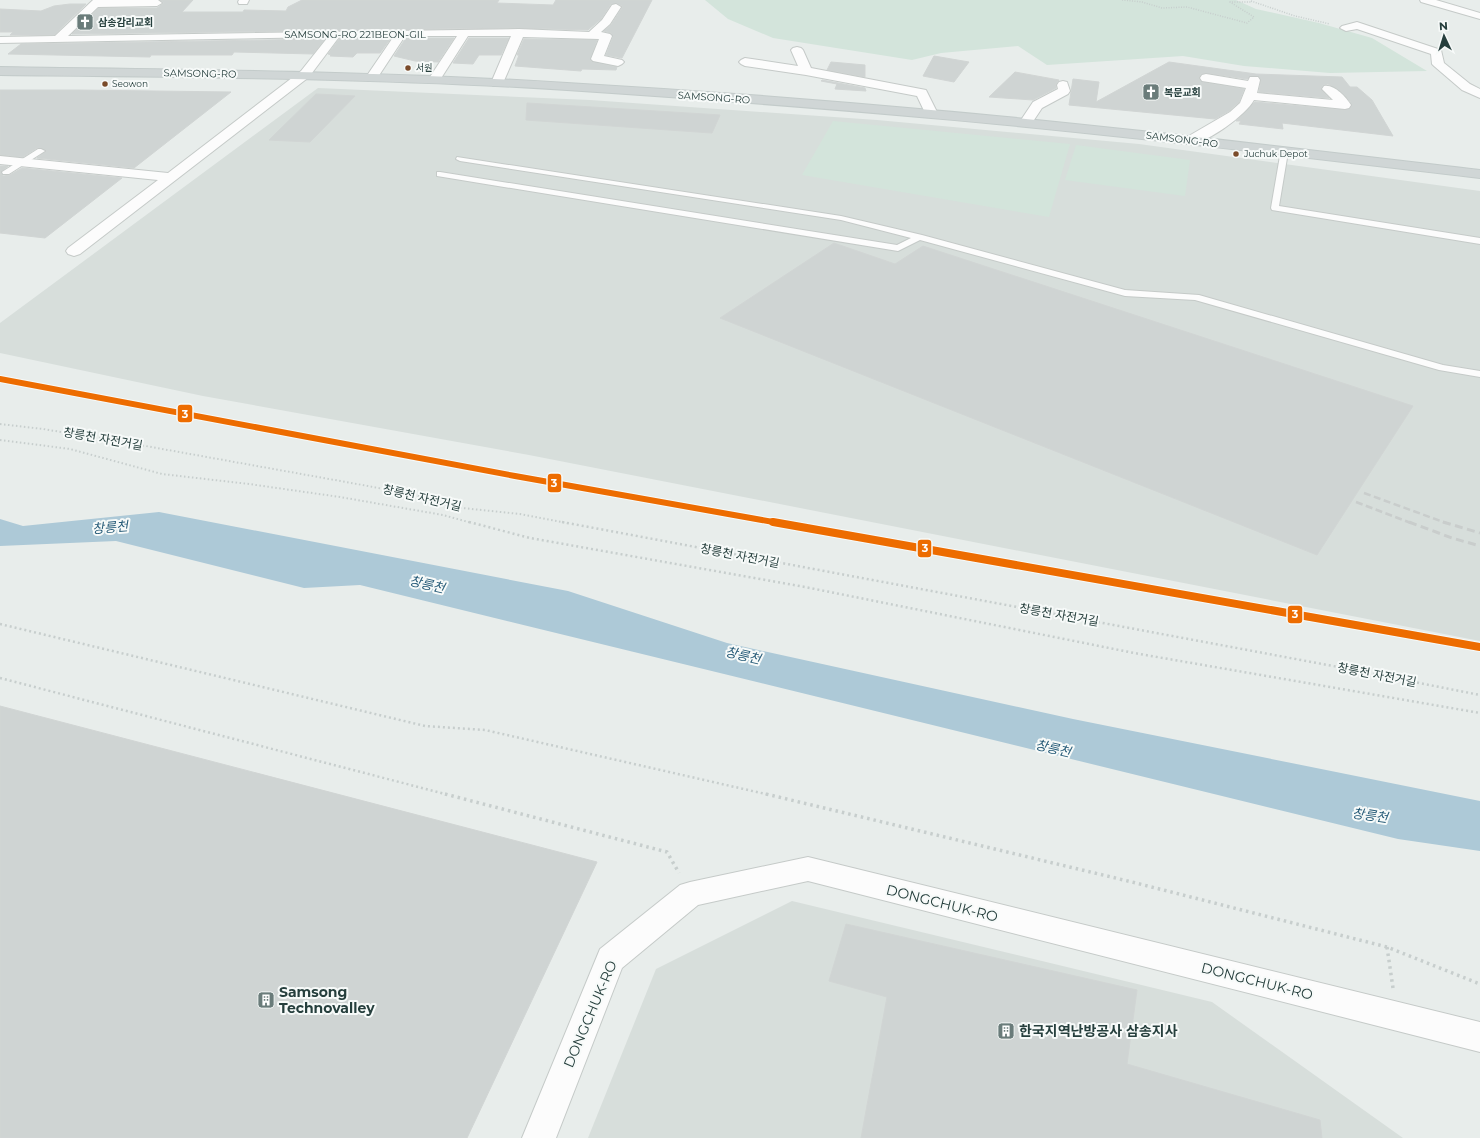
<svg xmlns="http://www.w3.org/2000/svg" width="1480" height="1138" viewBox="0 0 1480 1138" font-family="Montserrat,'Noto Sans KR',sans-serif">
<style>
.built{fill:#d7dedb}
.green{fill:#d3e4db}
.water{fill:#adc9d7}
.building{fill:#cfd4d3;stroke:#d1d5d4}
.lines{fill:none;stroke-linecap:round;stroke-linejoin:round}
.lane-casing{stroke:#c5cac8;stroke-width:2}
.street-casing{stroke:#c5cac8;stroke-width:2}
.primary-casing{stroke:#c3cbca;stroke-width:2}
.path-far3{stroke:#c7cecd;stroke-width:1.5;stroke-dasharray:1 1.5;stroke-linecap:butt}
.path-far2{stroke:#c7cecd;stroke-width:2;stroke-dasharray:1.5 2.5;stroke-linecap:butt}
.path-far1{stroke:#c7cecd;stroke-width:2.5;stroke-dasharray:2 3;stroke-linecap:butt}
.path{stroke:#c7cecd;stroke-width:3.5;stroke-dasharray:2.5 4;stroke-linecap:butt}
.lane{fill:#fcfcfc;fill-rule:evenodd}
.street{fill:#fcfcfc;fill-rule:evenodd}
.primary{fill:#d0d6d6;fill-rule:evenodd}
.rail-far1{stroke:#c9cdcc;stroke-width:2.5;stroke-dasharray:7 3.5;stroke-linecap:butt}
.rail{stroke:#c9cdcc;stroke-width:3;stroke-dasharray:8 4.5;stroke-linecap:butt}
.metro-1-far1-casing{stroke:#f7faf9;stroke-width:8}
.metro-1-casing{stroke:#f7faf9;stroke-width:10}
.metro-1-far1{stroke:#ed6c00;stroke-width:6}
.metro-1{stroke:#ed6c00;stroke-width:8}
.bus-dot{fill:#7a4b2a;stroke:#f7faf9;stroke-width:1.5}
.labels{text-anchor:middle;stroke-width:4;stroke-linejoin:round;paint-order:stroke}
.far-bus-label{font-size:9px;fill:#263f3d;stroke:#f7faf9;text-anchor:start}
.far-poi-label{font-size:10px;font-weight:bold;fill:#263f3d;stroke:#f7faf9;text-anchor:start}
.far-street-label{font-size:10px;fill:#263f3d;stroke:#f7faf9}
.street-label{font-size:12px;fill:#263f3d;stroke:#f7faf9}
.water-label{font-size:13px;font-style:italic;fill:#255a77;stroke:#f7faf9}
.near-street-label{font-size:14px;fill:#263f3d;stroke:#f7faf9}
.near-poi-label{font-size:14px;font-weight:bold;fill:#263f3d;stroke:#f7faf9;text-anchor:start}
.line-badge{stroke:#f7faf9;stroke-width:1.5}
.badge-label{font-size:11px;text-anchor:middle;font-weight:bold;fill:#fff}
</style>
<rect width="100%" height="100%" fill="#e8edeb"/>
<!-- built -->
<g class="built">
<path d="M318,88l272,12 287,20 262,24 341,47v450l-951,-186 -326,-59 -203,-43v-30z"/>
<path d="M792,901l420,101 191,136h-815l68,-169z"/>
</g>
<!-- green -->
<g class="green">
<path d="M705,0h531l20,9 63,14 53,15 55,33 -97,2 -86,-7 -61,-10 -136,9 -29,-19 -77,7 -29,7 -139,-22 -45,-19z"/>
<path d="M833,121l237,23 -21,73 -247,-42z"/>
<path d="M1076,145l114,15 -5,36 -120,-16z"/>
</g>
<!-- water -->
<path class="water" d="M159,512l409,79 159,52 346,76 407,82v50l-82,-12 -1038,-254 -56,3 -188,-47 -116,5v-27l23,7z"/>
<!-- building -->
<g class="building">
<path d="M160,0h33l-11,12h61l1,-2 42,1 2,-4 14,-7h197l-2,3 56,2 3,-5h96l-30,58 -16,-3 7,-18 -2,-4 -7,-2 7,-6 11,-17v-2l-6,-3 -5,1 -10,15 -13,11 -69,-2 -447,6 27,-26h58l7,-5z"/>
<path d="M70,4h16l-32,31h-44l3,-3h-13v-23l41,2 13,-5z"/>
<path d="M340,38h51l-11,15h-23l-4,4 -23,-1 1,-1 -3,-1z"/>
<path d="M406,38h48l-16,24 -23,-1 -21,-5z"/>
<path d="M469,38h40l-8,17h-22l-6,9 -20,-1z"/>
<path d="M325,39l-12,15 -79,-2 -2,3h-81l-1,2 -142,-3 13,-10z"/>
<path d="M524,39l73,1 -7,20 3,2 24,5 -1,3 -34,-1 -1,2 -66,-5 4,-11h-2z"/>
<path d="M934,56l35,6 -15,20 -31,-6z"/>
<path d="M831,62l34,3v12l-38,-7z"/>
<path d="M1169,62l87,12 86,3 8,10h7l15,13 21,36 -111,-13 1,6 -44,-5 2,-3h-5l19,-19 90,8 4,-1 3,-3 -2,-5 -10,-10 -12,-7 -5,1 -2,4 8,9 -70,-6 2,-12 -3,-4h-8l-3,3 -41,-6 -5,1 -2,5 3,3 42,7 -5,13 -10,9 -14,8 -146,-14 4,-26 26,3 -3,20z"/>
<path d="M1015,72l44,8 -3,4v4l-23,12 -44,-3z"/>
<path d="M822,80l43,8 1,3 -31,-2 2,-5 -16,-3z"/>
<path d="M0,90h78l153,2 -97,76 -97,-10 9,-7 -5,-3h-4l-14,9 -23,-2z"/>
<path d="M316,94l39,2 -45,46 -41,-2z"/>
<path d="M527,103l193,12 -8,18 -186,-13z"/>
<path d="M0,166h8l-7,6 2,4 7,-1 12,-7 100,10 -77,60 -45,-5z"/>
<path d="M834,243l61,21 28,-18 490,160 -96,149 -597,-237z"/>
<path d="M0,706l597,156 -130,276h-467z"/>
<path d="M846,924l291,66 -10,74 193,56 2,18h-461l26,-141 -58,-16z"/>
</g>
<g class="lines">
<!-- lane casing -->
<g class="lane-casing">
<g id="lane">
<path d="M38,149h3l4,2 -36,23h-6l-1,-2z"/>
<path d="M1281,150h6l1,2 -9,54 201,32v6l-208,-34 -1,-2z"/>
<path d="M457,157l384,59 81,19 203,55 74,5 244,70 37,6v6l-41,-7 -244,-70 -70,-4 -205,-56 -22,11 -461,-75v-4h3l457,73 14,-7 -70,-18 -381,-59 -4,-2z"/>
</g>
</g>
<!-- street casing -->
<g class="street-casing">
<g id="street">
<path d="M93,0h65l4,3 -5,3 -59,1 -30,29 451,-7 70,3 13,-12 10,-15 4,-1 5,3 -11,17 -9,8 9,2 2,2 -8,20 18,4 2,2 -2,2 -4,2 -25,-5 -2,-2 8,-20 -76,-2 -20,46 -2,3h-8l-2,-3 20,-47h-43l-30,47h-8l-2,-3 29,-44h-52l-29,44h-8l-2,-3 28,-41 -55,1 -30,40 -229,177 -6,2 -6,-2 -2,-3 2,-3 90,-68 -158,-16v-8l168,17 133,-102 27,-34 -328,6v-6l55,-1z"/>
<path d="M239,0h10l-2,4h-8l-1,-2z"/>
<path d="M1420,0h16l44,13v6l-59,-17z"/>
<path d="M1357,22l84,28 3,13 26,21 10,5v9l-18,-8 -28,-24 -2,-2 -1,-10 -74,-25 -11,2 -6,-3 2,-2z"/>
<path d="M797,47l4,1 2,2 8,18 115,22 12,24 -1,3h-10l-10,-21 -111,-21 -61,-9 -4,-2 -2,-2 2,-2 4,-2 53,8 -7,-16 2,-2z"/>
<path d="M1206,74l42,7 2,-4h8l2,3 -3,13 76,7 -11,-11 2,-3c10,-2 22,11 27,19l-2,3 -4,1 -91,-9c-8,15 -51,47 -67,43l-2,-3 2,-3 43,-25 10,-9 6,-15 -44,-7 -2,-3 2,-3z"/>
<path d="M1063,81l4,1 3,9 -2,3 -26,14 -12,18h-10l-1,-3 14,-21 25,-13 -1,-4 2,-3z"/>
<path d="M808,857l672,165v30l-672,-171 -110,24 -76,63 -66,170h-34l78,-189 80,-64 10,-3z"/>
</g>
</g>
<!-- primary casing -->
<g class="primary-casing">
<path id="primary" d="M0,67c189,3 378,4 567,16 121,7 243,16 364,27 183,16 366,39 549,60v8c-183,-21 -366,-44 -549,-60 -121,-11 -243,-20 -364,-28 -189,-12 -378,-13 -567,-15z"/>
</g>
<!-- path-far3 -->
<g class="path-far3">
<path d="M1122,0l20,2 20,6 25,-1 60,16 7,-6 -24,-15h22"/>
<path d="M1251,1l44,15 35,8"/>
</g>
<!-- path-far2 -->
<g class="path-far2">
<path d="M0,424l43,5 86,14 228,41 58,11 38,12 67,7 47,9"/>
<path d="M0,440l70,9 92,25 87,10 91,13 103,18 29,8"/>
</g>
<!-- path-far1 -->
<g class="path-far1">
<path d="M469,522l61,16 275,49 329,66 346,60"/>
<path d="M562,522l771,144 147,29"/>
<path d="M0,624l425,102 60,4 285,65"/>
<path d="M0,678l449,117"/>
</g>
<!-- path -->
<g class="path">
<path d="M445,794l222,58 12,21"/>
<path d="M766,794l366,88 255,65 93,37"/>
<path d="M1387,947l6,41"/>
</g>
<!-- lane -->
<use href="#lane" class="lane"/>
<!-- street -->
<use href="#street" class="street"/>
<!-- primary -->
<use href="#primary" class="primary"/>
<!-- rail-far1 -->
<g class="rail-far1">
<path d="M1364,493l82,30"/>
<path d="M1356,502l55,21"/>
</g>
<!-- rail -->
<g class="rail">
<path d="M1409,522l43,16 28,8"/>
<path d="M1443,522l37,11"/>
</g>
<!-- metro-1-far1 casing -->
<g class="metro-1-far1-casing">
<path id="metro-1-far1" d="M0,379l515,97 264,47"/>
</g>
<!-- metro-1 casing -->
<g class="metro-1-casing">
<path id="metro-1" d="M773,522l707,125"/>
</g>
<!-- metro-1-far1 -->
<use href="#metro-1-far1" class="metro-1-far1"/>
<!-- metro-1 -->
<use href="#metro-1" class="metro-1"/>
</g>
<!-- icons -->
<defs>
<g id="church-square" transform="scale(0.9)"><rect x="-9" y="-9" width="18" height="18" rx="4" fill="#6a7c7a" stroke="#f7faf9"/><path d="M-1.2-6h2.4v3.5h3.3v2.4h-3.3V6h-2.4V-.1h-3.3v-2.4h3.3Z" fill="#fff"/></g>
<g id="building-square" transform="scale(0.9)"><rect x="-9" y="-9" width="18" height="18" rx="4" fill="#6a7c7a" stroke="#f7faf9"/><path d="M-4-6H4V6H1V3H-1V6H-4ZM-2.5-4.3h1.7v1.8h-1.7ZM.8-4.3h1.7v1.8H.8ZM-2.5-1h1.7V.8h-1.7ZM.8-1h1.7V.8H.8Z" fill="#fff"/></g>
</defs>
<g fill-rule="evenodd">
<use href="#church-square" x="85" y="22"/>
<use href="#church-square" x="1151" y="92"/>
<use href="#building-square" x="266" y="1000"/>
<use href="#building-square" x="1006" y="1031"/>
</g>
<!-- markers -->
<g class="bus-dot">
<circle cx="408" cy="68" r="3.5"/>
<circle cx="105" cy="84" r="3.5"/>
<circle cx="1236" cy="154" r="3.5"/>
</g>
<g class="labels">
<!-- far-bus labels -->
<g class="far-bus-label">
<text x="416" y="71">서원</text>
<text x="112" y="87">Seowon</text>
<text x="1244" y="157">Juchuk Depot</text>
</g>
<!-- far-poi labels -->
<g class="far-poi-label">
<text x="98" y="26">삼송감리교회</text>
<text x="1164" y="96">복문교회</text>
</g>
<!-- far-street labels -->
<g class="far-street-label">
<text x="355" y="38">SAMSONG-RO 221BEON-GIL</text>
<text transform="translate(200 73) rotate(1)" y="4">SAMSONG-RO</text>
<text transform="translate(714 97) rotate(4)" y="4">SAMSONG-RO</text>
<text transform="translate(1182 139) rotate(7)" y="4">SAMSONG-RO</text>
</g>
<!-- street labels -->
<g class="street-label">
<text transform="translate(103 439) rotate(10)" y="4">창릉천 자전거길</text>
<text transform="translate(422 498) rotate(13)" y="4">창릉천 자전거길</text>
<text transform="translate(740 556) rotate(11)" y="4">창릉천 자전거길</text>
<text transform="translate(1059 615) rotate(10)" y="4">창릉천 자전거길</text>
<text transform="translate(1377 675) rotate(11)" y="4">창릉천 자전거길</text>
</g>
<!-- water labels -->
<g class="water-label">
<text transform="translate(110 527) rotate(-5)" y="5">창릉천</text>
<text transform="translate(427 584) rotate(13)" y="5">창릉천</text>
<text transform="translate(743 655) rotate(13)" y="5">창릉천</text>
<text transform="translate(1053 748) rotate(13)" y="5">창릉천</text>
<text transform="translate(1370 815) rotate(8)" y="5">창릉천</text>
</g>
<!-- near-street labels -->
<g class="near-street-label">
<text transform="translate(942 903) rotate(14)" y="5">DONGCHUK-RO</text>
<text transform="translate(1257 981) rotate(14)" y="5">DONGCHUK-RO</text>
<text transform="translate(590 1014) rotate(-67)" y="5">DONGCHUK-RO</text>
</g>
<!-- near-poi labels -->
<g class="near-poi-label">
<text x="279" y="997">Samsong<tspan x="279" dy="16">Technovalley</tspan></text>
<text x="1019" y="1036">한국지역난방공사 삼송지사</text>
</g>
</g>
<g class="line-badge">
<rect x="177" y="404" width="16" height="19" rx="4" fill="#ed6c00"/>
<rect x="547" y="473" width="15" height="20" rx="4" fill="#ed6c00"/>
<rect x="917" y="539" width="15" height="19" rx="4" fill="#ed6c00"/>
<rect x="1287" y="605" width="16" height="19" rx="4" fill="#ed6c00"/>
</g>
<g class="badge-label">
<text x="185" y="418">3</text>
<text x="554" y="487">3</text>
<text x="925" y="552">3</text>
<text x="1295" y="618">3</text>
</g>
<!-- north arrow -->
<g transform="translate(1444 36) rotate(356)" stroke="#f7faf9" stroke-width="3" paint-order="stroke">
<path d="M0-3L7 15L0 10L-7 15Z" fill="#263f3d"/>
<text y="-6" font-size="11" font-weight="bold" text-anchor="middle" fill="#263f3d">N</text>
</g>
</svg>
